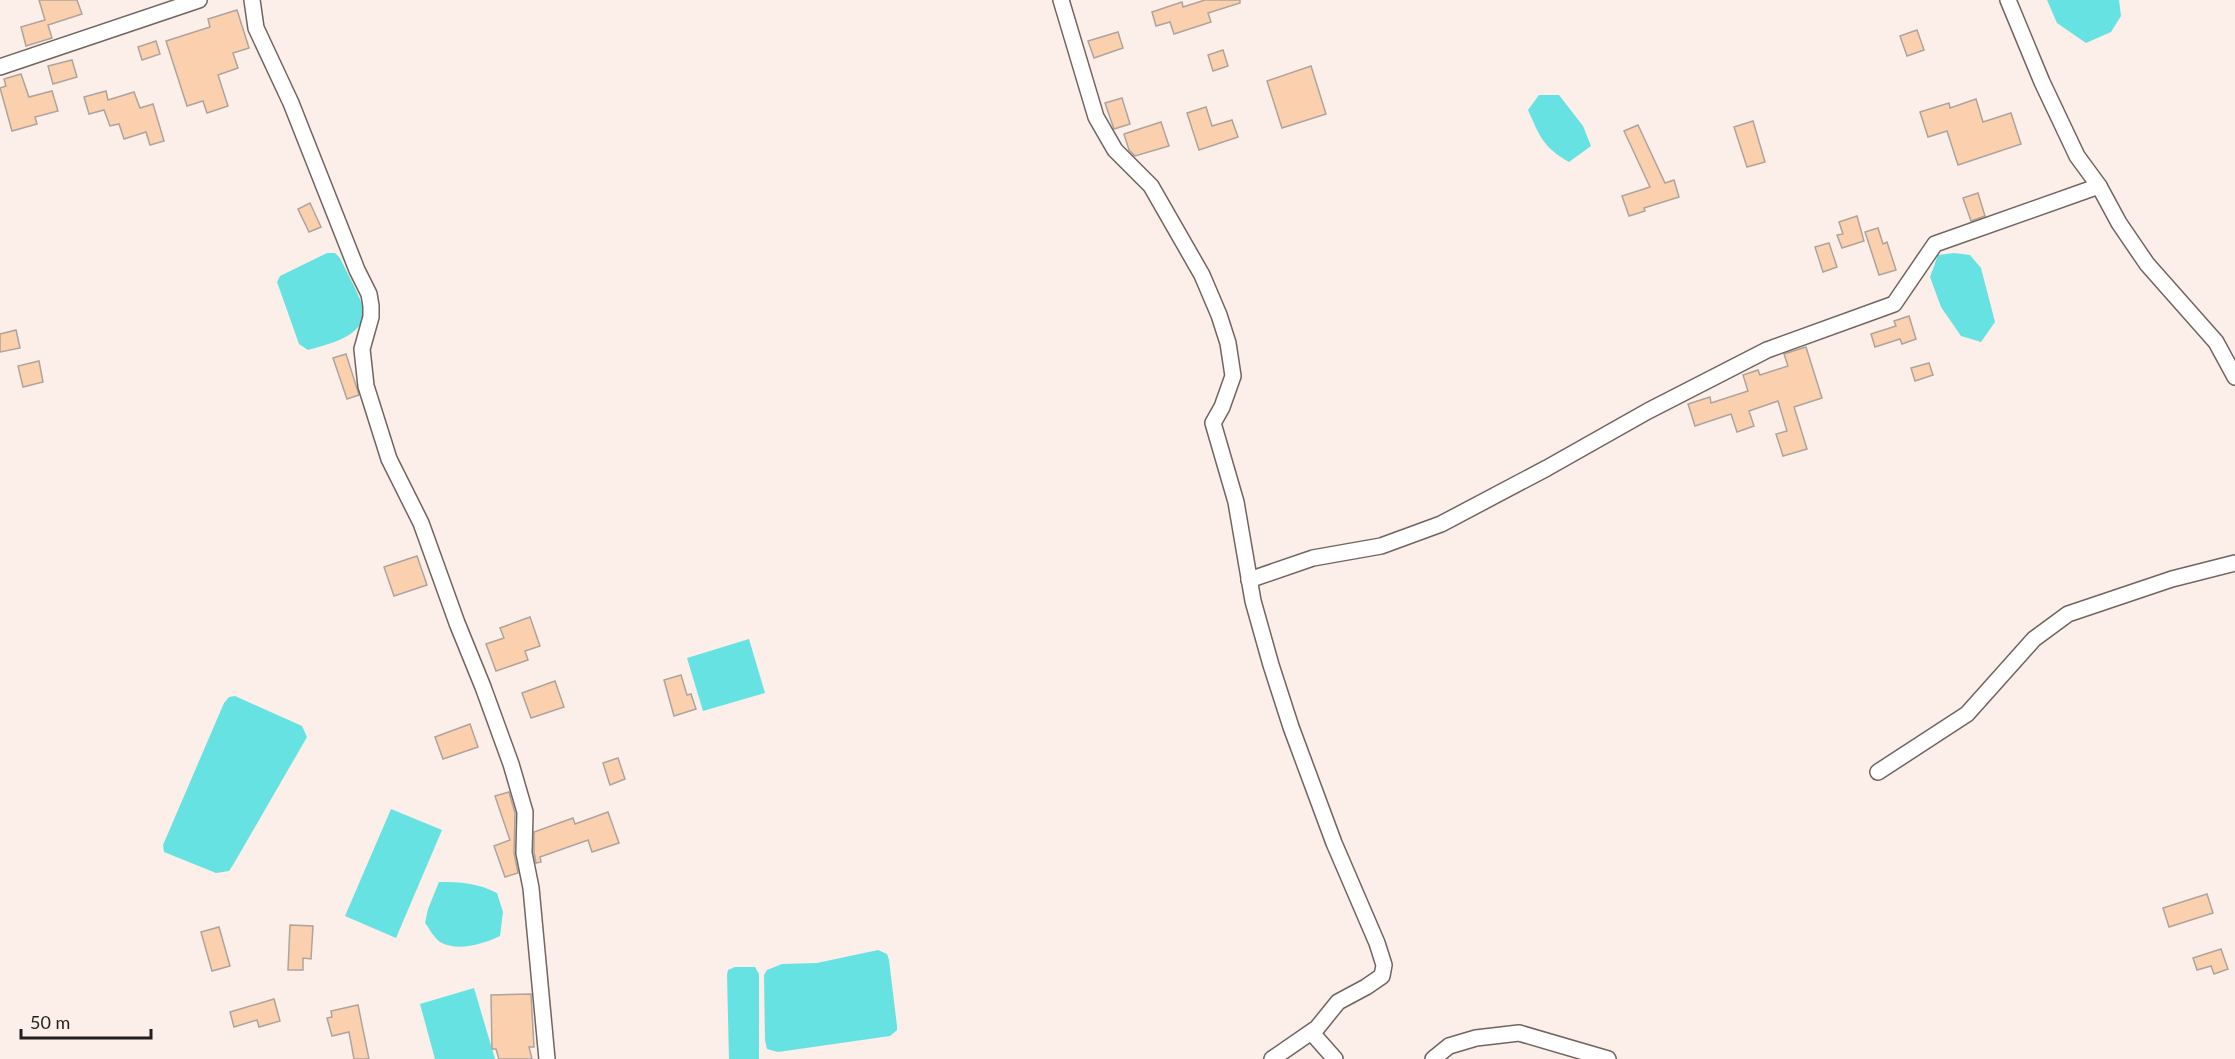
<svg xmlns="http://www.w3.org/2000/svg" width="2235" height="1059" viewBox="0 0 2235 1059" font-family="Lato,sans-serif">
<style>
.water{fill:#67e2e2}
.building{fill:#fbd0af;stroke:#aea49c;stroke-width:1.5}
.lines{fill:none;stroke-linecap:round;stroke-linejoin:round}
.minor-casing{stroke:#706560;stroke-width:18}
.minor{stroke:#fff;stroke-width:15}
</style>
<rect width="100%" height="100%" fill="#fceee9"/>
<!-- water -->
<g class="water">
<path d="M2047,0h72l2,16 -10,16 -25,11 -29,-20z"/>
<path d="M1539,95h20l24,31 8,20 -22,16c-26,-15 -29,-25 -41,-52z"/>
<path d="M327,253h8l5,5c6,13 21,39 23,51 5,27 -37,36 -55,41l-9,-6 -22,-62 3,-6z"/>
<path d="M1954,253l16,2 11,13 14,54 -14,20 -20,-6 -20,-29 -11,-30 8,-22z"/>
<path d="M749,639l16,54 -62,18 -16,-53z"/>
<path d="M235,696l67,30 5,11 -74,128 -4,6 -13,2 -52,-21 -1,-7 61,-142 5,-6z"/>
<path d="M391,809l51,21 -46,108 -51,-22z"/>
<path d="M439,882c21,0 39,1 58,11l6,19 -3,24c-17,8 -42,16 -60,6 -6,-4 -11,-14 -15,-19l3,-14z"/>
<path d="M878,950l9,4 2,6 8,66v4l-7,6 -112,16 -11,-3 -2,-9 -1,-65 3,-5 15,-6 35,-1z"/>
<path d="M735,967h20l4,7v85h-30l-2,-84 1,-5z"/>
<path d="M474,988l21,71h-60l-15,-55z"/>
</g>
<!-- building -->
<g class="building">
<path d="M39,0h38l5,14 -34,11 4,13 -26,8 -5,-19 24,-7z"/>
<path d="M1205,0h35v3l-32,10 3,9 -37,12 -4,-12 -14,4 -4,-14 30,-10 1,5z"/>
<path d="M237,10l12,38 -16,5 5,15 -20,7 10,31 -21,7 -4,-12 -16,5 -21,-65 44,-14 -2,-8z"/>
<path d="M1917,30l7,20 -17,6 -7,-20z"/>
<path d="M1118,32l5,16 -29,10 -6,-17z"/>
<path d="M156,41l4,13 -18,6 -4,-13z"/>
<path d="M1223,50l5,16 -15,5 -5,-16z"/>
<path d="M72,60l5,17 -24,7 -5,-18z"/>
<path d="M1311,66l15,48 -44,14 -15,-47z"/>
<path d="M21,74l8,23 23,-6 6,20 -23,6 2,7 -25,7 -12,-43 6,-2 -2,-7z"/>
<path d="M106,91l2,9 26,-8 6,16 13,-4 11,37 -14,4 -4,-13 -22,7 -5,-15 -9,2 -6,-16 -15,4 -5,-17z"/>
<path d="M1122,98l8,26 -16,5 -9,-26z"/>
<path d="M1976,99l7,23 28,-9 10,31 -63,21 -11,-34 -19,6 -8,-25 29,-9 1,5z"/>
<path d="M1206,107l6,19 20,-6 6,17 -39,13 -12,-37z"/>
<path d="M1753,121l12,41 -18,5 -13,-40z"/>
<path d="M1161,122l8,24 -34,10 -6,-6 -5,-16z"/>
<path d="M1638,125l27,58 9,-3 5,17 -35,11 1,3 -16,5 -7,-20 28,-9 -26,-56z"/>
<path d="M1978,193l7,23 -14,5 -8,-23z"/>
<path d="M310,203l11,24 -12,5 -11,-23z"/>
<path d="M1857,216l7,25 -22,7 -5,-13 6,-1 -4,-12z"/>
<path d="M1878,228l5,16 4,-2 9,28 -17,5 -14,-43z"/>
<path d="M1829,243l8,24 -14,5 -8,-25z"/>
<path d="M1909,316l7,23 -14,5 -2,-5 -25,8 -4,-13 25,-8 -2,-5z"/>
<path d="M16,330l4,18 -20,4v-18z"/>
<path d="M1806,347l16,51 -28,9 13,42 -24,7 -7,-22 11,-3 -9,-30 -29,10 5,15 -17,6 -6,-18 -36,12 -7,-22 22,-7 1,6 37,-12 -5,-16 15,-5 2,5 28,-9 -4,-12z"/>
<path d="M346,354l13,41 -12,4 -14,-41z"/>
<path d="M39,361l4,21 -20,5 -5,-21z"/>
<path d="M1929,363l4,12 -18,6 -4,-13z"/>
<path d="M417,556l10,29 -33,11 -10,-29z"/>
<path d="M530,617l10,29 -15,5 3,9 -32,11 -10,-27 18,-6 -4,-10z"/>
<path d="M681,675l6,20 4,-1 5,15 -22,7 -10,-36z"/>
<path d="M555,681l9,26 -33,11 -9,-25z"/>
<path d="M470,724l8,23 -35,12 -8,-22z"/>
<path d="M618,758l7,21 -15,6 -7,-22z"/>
<path d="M509,792l6,21 -1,40 4,20 -13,4 -11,-31 16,-6 -15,-44z"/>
<path d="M608,812l11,31 -27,9 -4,-12 -48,17 1,5 -5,1 -2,-11v-20l39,-14 2,6z"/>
<path d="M2207,894l6,19 -44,14 -6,-19z"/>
<path d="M290,925l23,1 -2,33 -8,-1v12h-15z"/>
<path d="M219,927l11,39 -18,5 -11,-39z"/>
<path d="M2221,949l7,20 -14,5 -3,-8 -14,4 -4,-12z"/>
<path d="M531,994l3,53h-5l3,12h-33l-3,-10h-4l-1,-54z"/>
<path d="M274,999l6,22 -21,6 -2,-7 -23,7 -4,-15z"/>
<path d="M358,1005l11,54h-15l-5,-27 -17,4 -5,-18 5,-1 -1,-6z"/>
</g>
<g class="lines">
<!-- minor casing -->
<g class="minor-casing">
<g id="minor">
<path d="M252,0l4,28 35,75 66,167 12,24 2,12v11l-9,32 4,37 23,73 32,64 36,100 26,64 28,77 14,48 -1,41 7,35 16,171"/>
<path d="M1061,0l35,117 19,33 36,36 51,89 17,40 9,28 5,33 -11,31 -9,16 23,79 17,99 18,64 20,62 43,116 43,100 7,22 -2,11 -16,11 -28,15 -21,26 -45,31"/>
<path d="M2008,0l34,82 35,74 22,30 20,37 28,41 69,78 19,35"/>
<path d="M0,67l199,-67"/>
<path d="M1249,580l64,-22 68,-12 60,-22 106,-56 101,-57 119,-61 127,-46 41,-60 164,-58"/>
<path d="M1878,772l89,-58 67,-75 34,-25 104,-35 63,-16"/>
<path d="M1312,1033l23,26"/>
<path d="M1433,1059l16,-13 27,-8 43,-5 89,26"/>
</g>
</g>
<!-- minor -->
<use href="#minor" class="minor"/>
</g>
<!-- scale -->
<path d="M21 1029v9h130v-9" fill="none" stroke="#241f1e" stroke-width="3"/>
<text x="30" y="1029" font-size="18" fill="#241f1e" stroke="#fceee9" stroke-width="4.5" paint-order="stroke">50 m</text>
</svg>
